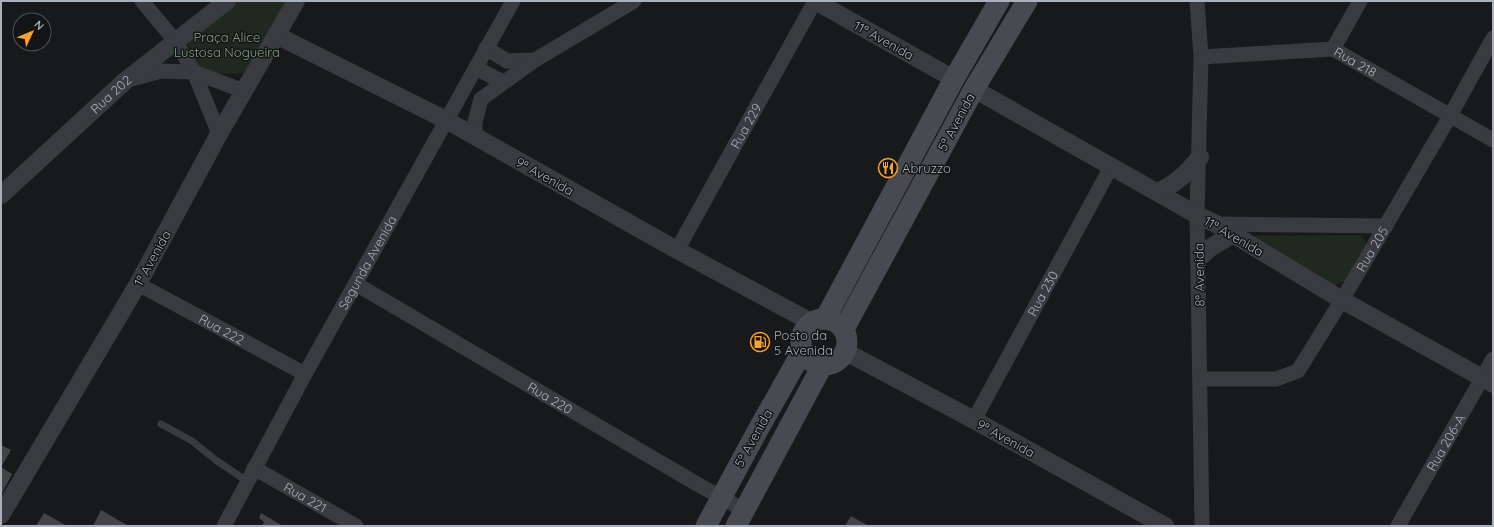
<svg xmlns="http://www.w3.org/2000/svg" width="1494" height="527" viewBox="0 0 1494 527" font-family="Quicksand,sans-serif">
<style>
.green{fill:#202920}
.building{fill:#424448}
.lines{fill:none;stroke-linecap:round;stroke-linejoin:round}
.service{stroke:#393b40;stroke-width:7}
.minor{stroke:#393b40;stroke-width:15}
.tertiary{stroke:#393b40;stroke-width:18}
.secondary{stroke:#474a50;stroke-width:21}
.labels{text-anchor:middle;stroke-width:3;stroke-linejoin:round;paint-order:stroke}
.park-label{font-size:13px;fill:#82a780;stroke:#131416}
.street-label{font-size:13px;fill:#aab1bb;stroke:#131416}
.poi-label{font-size:13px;fill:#aab1bb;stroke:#131416;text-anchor:start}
</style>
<rect width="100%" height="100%" fill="#18191b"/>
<!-- green -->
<g class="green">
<path d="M234,1h54l-44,72c-13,1 -32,3 -43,-6 -8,-6 -11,-18 -15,-27z"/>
<path d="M1358,235l4,1 5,7 -20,37 -13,6 -94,-50z"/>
</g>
<!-- building -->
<g class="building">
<path d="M1,445l10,5 -10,17z"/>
<path d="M1,467l11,7 -11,21z"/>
<path d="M101,510l19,11 9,5h-36z"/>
<path d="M44,513l23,13h-31z"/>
<path d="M261,513l22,13h-21l2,-4 -5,-4z"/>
<path d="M851,516l18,10h-24z"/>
</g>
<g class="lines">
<!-- service -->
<path class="service" d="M161,424l31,17 25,20 30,20"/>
<!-- minor -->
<g class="minor">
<path d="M142,1l34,41 18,30 25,62"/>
<path d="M1197,1l4,56 -4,158 5,311"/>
<path d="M486,48l21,13 27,-1"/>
<path d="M1333,49l27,-48"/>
<path id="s1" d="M1201,57l132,-8 160,91"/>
<path d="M476,68l27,14"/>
<path d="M128,80l33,-9 33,1 50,19"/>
<path d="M475,137v-15l6,-23 54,-39 99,-59"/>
<path d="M1216,224l170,2"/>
<path id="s2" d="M677,250l138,-249"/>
<path id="s3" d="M138,284l167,90"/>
<path id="s4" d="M356,284l341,200 47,26"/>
<path id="s5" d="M1200,379h76l22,-8 44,-71 108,-184 43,-78"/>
<path id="s6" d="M974,420l137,-253"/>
<path id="s7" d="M254,468l102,58"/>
<path id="s8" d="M224,526l81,-152 208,-373"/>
<path id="s9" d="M1398,526l95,-167"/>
</g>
<!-- tertiary -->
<g class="tertiary">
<path d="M815,1l139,78"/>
<path d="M276,35l170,85 231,130 134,72"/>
<path d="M974,89l223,126 19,9 126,76 151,84"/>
<path d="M1158,192c19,-9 29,-19 42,-35"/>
<path id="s10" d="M1,195l124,-114 102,-80"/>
<path d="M1199,258l11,-10 23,-14"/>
<path d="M846,352l128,68 191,106"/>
<path d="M1,515l137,-231 81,-150 77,-133"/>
</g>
<!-- secondary -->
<g class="secondary">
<circle cx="824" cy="342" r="23"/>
<path d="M825,319l129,-240 45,-78"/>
<path d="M844,329l130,-240 53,-88"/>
<path d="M706,526l53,-98 43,-76"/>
<path d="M736,526l86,-160"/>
</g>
</g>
<!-- icons -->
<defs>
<g id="restaurant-ring" transform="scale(1)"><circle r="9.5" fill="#131416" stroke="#fda22f" stroke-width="1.5"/><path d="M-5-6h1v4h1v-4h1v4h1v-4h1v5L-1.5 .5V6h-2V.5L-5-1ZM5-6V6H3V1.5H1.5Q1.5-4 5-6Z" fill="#fda22f"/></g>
<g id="fuel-ring" transform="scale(1)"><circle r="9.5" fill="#131416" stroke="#fda22f" stroke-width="1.5"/><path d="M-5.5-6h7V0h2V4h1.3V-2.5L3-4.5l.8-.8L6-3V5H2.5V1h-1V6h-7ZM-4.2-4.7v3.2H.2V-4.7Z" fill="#fda22f"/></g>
</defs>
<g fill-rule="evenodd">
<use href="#restaurant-ring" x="888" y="168"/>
<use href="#fuel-ring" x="760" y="342"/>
</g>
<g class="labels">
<!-- park labels -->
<g class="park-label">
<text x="227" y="42">Praça Alice<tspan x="227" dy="15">Lustosa Nogueira</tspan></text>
</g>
<!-- street labels -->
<g class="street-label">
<text transform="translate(884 40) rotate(29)" y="5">11ª Avenida</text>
<text dy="5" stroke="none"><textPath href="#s1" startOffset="158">Rua 218</textPath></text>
<text dy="5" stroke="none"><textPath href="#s10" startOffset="149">Rua 202</textPath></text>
<text transform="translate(956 122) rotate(-62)" y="5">5ª Avenida</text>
<text dy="5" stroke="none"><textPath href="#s2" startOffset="142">Rua 229</textPath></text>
<text transform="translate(545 176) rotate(29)" y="5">9ª Avenida</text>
<text transform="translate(1234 236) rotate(30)" y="5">11ª Avenida</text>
<text dy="5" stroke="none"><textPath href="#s5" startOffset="242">Rua 205</textPath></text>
<text transform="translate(152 258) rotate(-61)" y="5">1ª Avenida</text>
<text dy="5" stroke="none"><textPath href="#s8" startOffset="300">Segunda Avenida</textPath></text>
<text transform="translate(1199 275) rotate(-91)" y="5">8ª Avenida</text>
<text dy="5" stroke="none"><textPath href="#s6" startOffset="144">Rua 230</textPath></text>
<text dy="5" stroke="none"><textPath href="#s3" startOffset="95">Rua 222</textPath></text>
<text dy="5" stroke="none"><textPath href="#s4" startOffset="225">Rua 220</textPath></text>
<text transform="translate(753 438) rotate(-61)" y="5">5ª Avenida</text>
<text transform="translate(1006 438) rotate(29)" y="5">9ª Avenida</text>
<text dy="5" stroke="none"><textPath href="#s9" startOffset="96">Rua 206-A</textPath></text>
<text dy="5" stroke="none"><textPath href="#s7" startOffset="59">Rua 221</textPath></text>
</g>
<!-- poi labels -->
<g class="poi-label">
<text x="902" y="173">Abruzzo</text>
<text x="774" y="340">Posto da<tspan x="774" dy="15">5 Avenida</tspan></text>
</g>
</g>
<!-- border -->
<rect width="1494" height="527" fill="none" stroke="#aab1bb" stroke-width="4"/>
<!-- north arrow -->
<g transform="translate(32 32) rotate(46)"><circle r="19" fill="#131416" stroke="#4f5358"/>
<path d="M0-3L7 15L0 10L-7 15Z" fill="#fda22f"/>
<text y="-6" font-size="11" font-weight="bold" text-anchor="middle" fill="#aab1bb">N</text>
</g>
</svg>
